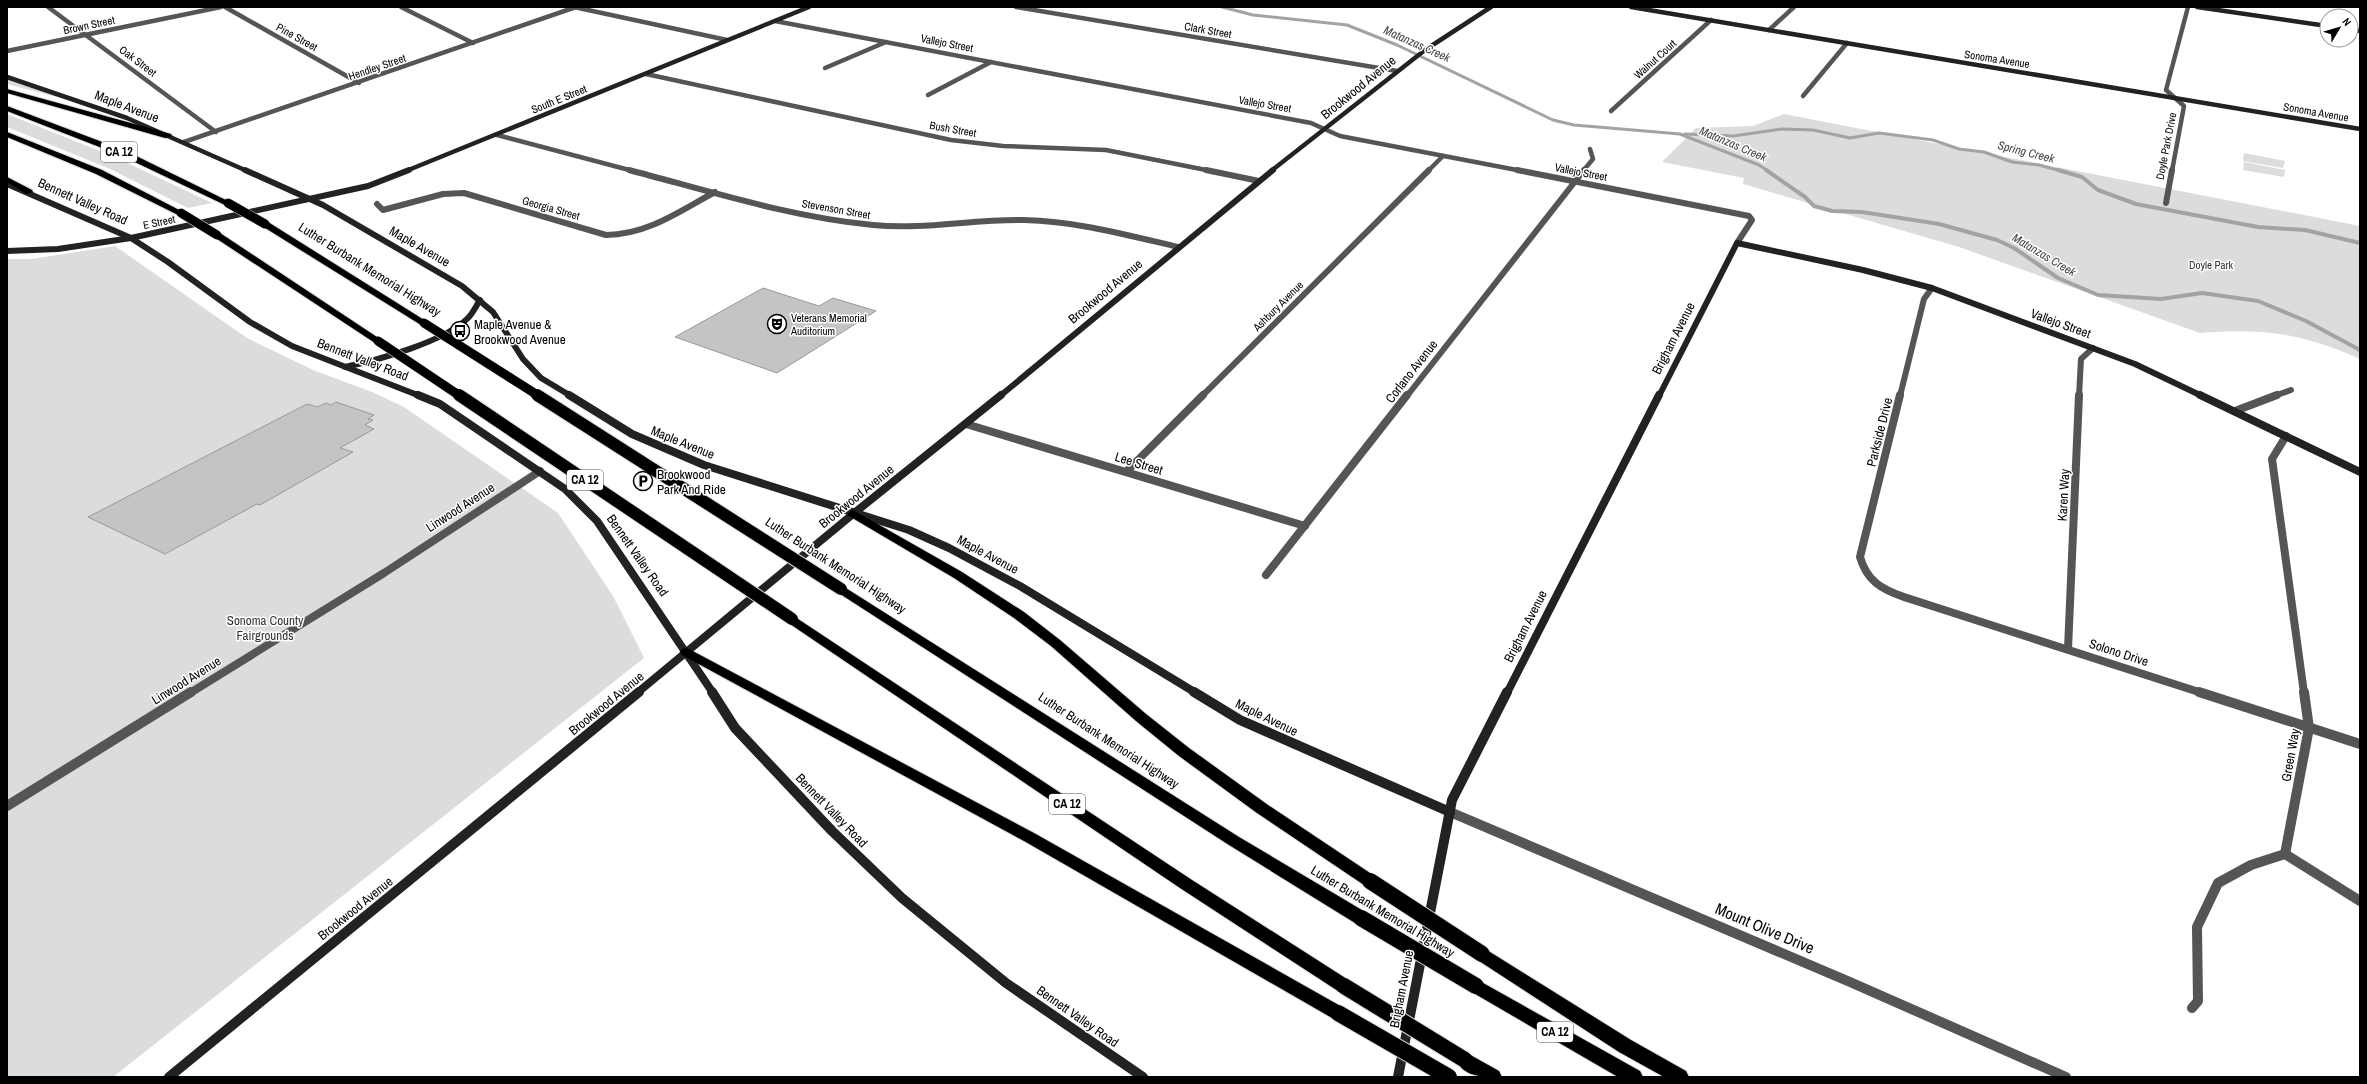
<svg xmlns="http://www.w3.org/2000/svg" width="2367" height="1084" viewBox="0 0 2367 1084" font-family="'Archivo Narrow',sans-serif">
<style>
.green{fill:#dcdcdc}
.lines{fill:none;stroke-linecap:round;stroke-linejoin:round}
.stream-far1{stroke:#a3a3a3;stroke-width:3}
.stream{stroke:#a3a3a3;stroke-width:4}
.building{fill:#c4c4c4;stroke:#999}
.highway-casing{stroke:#dbdbdb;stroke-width:2}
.street-far3{stroke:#555;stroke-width:4.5}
.street-far2{stroke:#555;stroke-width:6}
.street-far1{stroke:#555;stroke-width:8}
.street{stroke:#555;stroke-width:10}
.secondary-far3{stroke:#222;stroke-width:4.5}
.secondary-far2{stroke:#222;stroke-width:6}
.secondary-far1{stroke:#222;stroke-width:8}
.secondary{stroke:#222;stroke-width:10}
.highway{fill:#000;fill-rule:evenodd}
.highway-bridge-far2-casing{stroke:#dbdbdb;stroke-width:10;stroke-linecap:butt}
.highway-bridge-far1-casing{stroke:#dbdbdb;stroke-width:14;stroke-linecap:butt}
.highway-bridge-casing{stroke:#dbdbdb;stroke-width:18;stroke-linecap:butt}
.highway-bridge-far2{stroke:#000;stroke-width:9}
.highway-bridge-far1{stroke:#000;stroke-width:12}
.highway-bridge{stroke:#000;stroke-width:16}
.labels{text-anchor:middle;stroke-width:3;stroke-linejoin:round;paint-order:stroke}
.far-street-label{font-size:11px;fill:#000;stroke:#fff}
.far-park-label{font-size:11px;fill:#333;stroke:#fff}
.far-poi-label{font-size:11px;fill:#000;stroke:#fff;text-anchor:start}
.far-water-label{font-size:12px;font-style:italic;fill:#444;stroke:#fff}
.shield{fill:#fff;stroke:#4c4c4c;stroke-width:1}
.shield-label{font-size:12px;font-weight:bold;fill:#000}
.street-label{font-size:13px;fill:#000;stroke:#fff}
.poi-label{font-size:13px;fill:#000;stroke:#fff;text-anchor:start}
.park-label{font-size:13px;fill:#333;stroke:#fff}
.near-street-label{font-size:16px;fill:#000;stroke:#fff}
</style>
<rect width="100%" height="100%" fill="#fff"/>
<!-- green -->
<g class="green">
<path d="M7,79l61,21 -61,-16z"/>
<path d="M7,114l108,43 97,46 -24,5 -78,-39 -103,-42z"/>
<path d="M1784,114l576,112v133c-59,-26 -96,-31 -160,-26l-241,-86 -216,-63 1,-6 -82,-16 34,-34 57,-2z"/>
<path d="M2244,153l41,8 -2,7 -40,-7z"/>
<path d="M2244,162l41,8 -1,7 -41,-7z"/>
<path d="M115,246l132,92 66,32 59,22 32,15 154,106 55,83 31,62 -531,419h-106v-818h25z"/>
</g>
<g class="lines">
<!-- stream-far1 -->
<g class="stream-far1">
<path d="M1222,7l31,8 94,10 50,20 156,75 21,5 106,9 79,31 9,6"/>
<path d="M1685,134l48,2 49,-7 31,1 37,8 29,-5 54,7 26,9 25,3 28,10 27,3 22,6"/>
</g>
<!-- stream -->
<g class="stream">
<path d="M1766,170l39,27 9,9 18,5 30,1 77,12 58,16 17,8 44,30 40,17 63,4 41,-6 56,8 48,20 54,29"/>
<path d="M2058,170l24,7 16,13 38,14 122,23 47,3 55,13"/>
</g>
</g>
<!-- building -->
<g class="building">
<path d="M763,288l56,18 14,-8 43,13 -99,62 -102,-36z"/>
<path d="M336,402l38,13 -6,4 5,1 -8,5 9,4 -34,19 13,4 -93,53 -3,-1 -92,50 -77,-37 219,-113 10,3 9,-4 5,2z"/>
</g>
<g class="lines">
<!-- highway casing -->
<g class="highway-casing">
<g id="highway">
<path d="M7,89l164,45 1,2 -7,2 -158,-45z"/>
<path d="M7,106l119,45 106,52 -7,2 -105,-50 -113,-44z"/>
<path d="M7,132l95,38 83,43 -7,2 -82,-41 -89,-37z"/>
<path d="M7,177l25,13 1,2 -7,2 -19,-12z"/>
<path d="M262,222h6l161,101 -2,2h-6l-159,-99z"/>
<path d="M217,232l3,1 163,108 -2,2h-6l-161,-106 -1,-2z"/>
<path d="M853,510l109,62 62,40 36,28 86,74 43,34 79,57 108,72 2,4 -2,4 -6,2 -6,-2 -107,-72 -78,-57 -43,-35 -85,-75 -37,-28 -60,-40 -105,-62 -2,-2z"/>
<path d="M841,585l398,252 128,76 2,5 -2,5 -6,2 -6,-2 -126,-78 -392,-253 -2,-3z"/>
<path d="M792,615l400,265 158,101 2,5 -2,5 -6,2 -6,-2 -158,-103 -393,-266 -1,-3z"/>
<path d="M687,648l347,185 310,175 3,5 -3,5 -6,2 -6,-2 -308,-177 -342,-186 -2,-3 2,-3z"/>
<path d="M1482,947l149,93 55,31 3,6h-25l-45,-25 -143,-93 -2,-5 2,-5z"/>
<path d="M1476,979l164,92 3,6h-25l-148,-86 -2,-5 2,-5z"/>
<path d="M1465,1052l34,19 3,6c-17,0 -38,1 -46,-17l3,-6z"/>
</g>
</g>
<!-- street-far3 -->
<g class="street-far3">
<path d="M48,7l168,125"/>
<path d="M225,7l134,76"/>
<path d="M401,7l72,36"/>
<path d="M574,7l153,33"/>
<path d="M1016,7l381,64"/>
<path d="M775,21l536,102 29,13 182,35"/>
<path d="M1769,30l25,-23"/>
<path d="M7,51l214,-44"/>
<path d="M825,68l61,-26"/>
<path d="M646,74l305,66 52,6 103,4 105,21"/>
<path d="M928,95l63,-33"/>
<path d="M1803,96l44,-53"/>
<path d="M1611,111l100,-91"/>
<path d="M497,135l136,36"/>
<path d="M184,142l392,-135"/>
<path d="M1428,171l15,-15"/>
<path d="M1583,171l10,-12 -3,-10"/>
<path d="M2172,171l12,-65 -18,-16 22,-83"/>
</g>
<!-- street-far2 -->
<g class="street-far2">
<path d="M629,170c80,21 161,47 244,55 50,5 100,-6 151,-5 52,1 103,15 154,27"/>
<path d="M1206,170l53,11"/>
<path d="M1517,170l232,46 3,4 -15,23"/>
<path d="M2166,203l6,-33"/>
<path d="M377,204l6,6 60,-16 21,-1 142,42c41,0 74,-24 109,-43"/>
<path d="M1202,396l227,-226"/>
<path d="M1407,396l177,-226"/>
<path d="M1900,396l24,-97 8,-11"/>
<path d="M2079,396l2,-37 12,-11"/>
<path d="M2274,396l17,-6"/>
</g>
<!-- street-far1 -->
<g class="street-far1">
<path d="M1900,395l-40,162c7,24 21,32 44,40l298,96"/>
<path d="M2235,411l42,-16"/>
<path d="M966,424l339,102"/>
<path d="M2286,436l-14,23 32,234"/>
<path d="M1127,471l76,-76"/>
<path d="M1266,575l141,-180"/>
<path d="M2068,649l11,-254"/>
<path d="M190,693l194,-120 156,-102"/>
</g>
<!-- street -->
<g class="street">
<path d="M2199,692l161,52"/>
<path d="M7,806l184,-114"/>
<path d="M1450,812l400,170 216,95"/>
<path d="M2285,854l75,47"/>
<path d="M2192,1008l6,-7 -1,-74 21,-44 33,-18 34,-11 24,-126 -5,-36"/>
</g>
<!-- secondary-far3 -->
<g class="secondary-far3">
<path d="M1631,7l729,122"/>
<path d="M2197,7l130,19"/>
<path d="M2351,29l9,2"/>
<path d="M7,77l120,41 120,53"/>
<path d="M406,171l403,-164"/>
<path d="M1271,171l154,-121 66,-43"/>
</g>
<!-- secondary-far2 -->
<g class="secondary-far2">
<path d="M245,170l78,35 139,81 31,26 30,47 18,19 30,18"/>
<path d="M7,184l124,54 37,24 82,60 42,24 128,50"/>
<path d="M7,251l51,-2 73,-11 237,-52 41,-16"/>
<path d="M345,367c33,-7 99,-25 123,-49 5,-5 8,-12 12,-18"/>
<path d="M1000,396l273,-226"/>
<path d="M1659,396l78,-153 126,27 69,18 203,76 67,32"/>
</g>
<!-- secondary-far1 -->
<g class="secondary-far1">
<path d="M418,395l22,9 125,85 32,32 116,172"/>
<path d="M569,395l63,39 72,31 205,65 40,18 71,38 176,107"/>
<path d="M2200,395l160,77"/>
<path d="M637,693l216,-179 148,-119"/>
<path d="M1507,693l152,-298"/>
</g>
<!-- secondary -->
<g class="secondary">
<path d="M712,692l23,36 97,103 70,67 104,85 137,94"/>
<path d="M1194,692l46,28 210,92"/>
<path d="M169,1077l470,-385"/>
<path d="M1398,1077l54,-277 55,-108"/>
</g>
<!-- highway -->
<use href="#highway" class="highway"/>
<!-- highway-bridge-far2 casing -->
<g class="highway-bridge-far2-casing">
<g id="highway-bridge-far2">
<path d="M228,203l37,21"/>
<path d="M181,213l36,22"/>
<path d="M424,323l115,73"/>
<path d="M378,341l82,55"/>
</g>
</g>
<!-- highway-bridge-far1 casing -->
<g class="highway-bridge-far1-casing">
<g id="highway-bridge-far1">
<path d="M459,395l333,224"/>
<path d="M537,395l304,194"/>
</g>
</g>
<!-- highway-bridge casing -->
<g class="highway-bridge-casing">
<g id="highway-bridge">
<path d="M1370,881l112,73"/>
<path d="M1361,918l115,68"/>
<path d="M1344,986l121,74"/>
<path d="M1338,1013l111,64"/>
</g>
</g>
<!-- highway-bridge-far2 -->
<use href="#highway-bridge-far2" class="highway-bridge-far2"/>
<!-- highway-bridge-far1 -->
<use href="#highway-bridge-far1" class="highway-bridge-far1"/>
<!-- highway-bridge -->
<use href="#highway-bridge" class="highway-bridge"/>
</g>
<!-- icons -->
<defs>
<g id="theatre-ring" transform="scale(1)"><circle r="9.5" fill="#fff" stroke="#000" stroke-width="1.5"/><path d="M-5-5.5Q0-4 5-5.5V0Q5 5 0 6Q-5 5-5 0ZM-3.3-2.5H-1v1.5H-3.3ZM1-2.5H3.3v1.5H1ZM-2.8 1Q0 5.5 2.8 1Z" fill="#000"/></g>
<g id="bus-ring" transform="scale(1)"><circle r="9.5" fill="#fff" stroke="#000" stroke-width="1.5"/><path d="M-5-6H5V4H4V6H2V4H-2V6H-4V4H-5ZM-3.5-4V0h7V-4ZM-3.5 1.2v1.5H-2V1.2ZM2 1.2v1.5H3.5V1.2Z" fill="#000"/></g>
<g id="parking-ring" transform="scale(1)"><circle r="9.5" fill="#fff" stroke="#000" stroke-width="1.5"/><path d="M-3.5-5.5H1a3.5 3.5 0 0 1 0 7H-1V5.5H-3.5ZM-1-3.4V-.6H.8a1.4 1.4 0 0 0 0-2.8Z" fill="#000"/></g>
</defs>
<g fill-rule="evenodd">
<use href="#theatre-ring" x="777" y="324"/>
<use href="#bus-ring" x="460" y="331"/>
<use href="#parking-ring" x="643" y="481"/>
</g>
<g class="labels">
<!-- far-street labels -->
<g class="far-street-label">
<text transform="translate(89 25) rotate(-12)" y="4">Brown Street</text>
<text transform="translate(1208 30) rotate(10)" y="4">Clark Street</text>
<text transform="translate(297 37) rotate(29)" y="4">Pine Street</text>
<text transform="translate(947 43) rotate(11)" y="4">Vallejo Street</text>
<text transform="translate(1655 59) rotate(-42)" y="4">Walnut Court</text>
<text transform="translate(1997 59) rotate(9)" y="4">Sonoma Avenue</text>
<text transform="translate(138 61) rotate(37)" y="4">Oak Street</text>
<text transform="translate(377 67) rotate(-19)" y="4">Hendley Street</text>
<text transform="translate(559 99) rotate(-22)" y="4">South E Street</text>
<text transform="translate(1265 104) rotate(10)" y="4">Vallejo Street</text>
<text transform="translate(2316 112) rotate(10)" y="4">Sonoma Avenue</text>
<text transform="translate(953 129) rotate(10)" y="4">Bush Street</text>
<text transform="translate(2166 146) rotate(-79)" y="4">Doyle Park Drive</text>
<text transform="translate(1581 172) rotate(11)" y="4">Vallejo Street</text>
<text transform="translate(551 208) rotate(16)" y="4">Georgia Street</text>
<text transform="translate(836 209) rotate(10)" y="4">Stevenson Street</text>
<text transform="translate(159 222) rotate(-12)" y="4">E Street</text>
<text transform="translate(1278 306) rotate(-45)" y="4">Ashbury Avenue</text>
</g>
<!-- far-park labels -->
<g class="far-park-label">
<text x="2211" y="269">Doyle Park</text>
</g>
<!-- far-poi labels -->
<g class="far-poi-label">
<text x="791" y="322">Veterans Memorial<tspan x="791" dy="13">Auditorium</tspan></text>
</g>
<!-- far-water labels -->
<g class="far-water-label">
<text transform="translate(1417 44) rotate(24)" y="4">Matanzas Creek</text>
<text transform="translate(1733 144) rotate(23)" y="4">Matanzas Creek</text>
<text transform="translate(2026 152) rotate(14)" y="4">Spring Creek</text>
<text transform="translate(2044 255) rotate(31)" y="4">Matanzas Creek</text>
</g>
<!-- shield labels -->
<g class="shield">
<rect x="101" y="142" width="36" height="20" rx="3"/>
<rect x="567" y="470" width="36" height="20" rx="3"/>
<rect x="1049" y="794" width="36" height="20" rx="3"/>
<rect x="1537" y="1022" width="36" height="20" rx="3"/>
</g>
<g class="shield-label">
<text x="119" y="156">CA 12</text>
<text x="585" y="484">CA 12</text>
<text x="1067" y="808">CA 12</text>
<text x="1555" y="1036">CA 12</text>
</g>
<!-- street labels -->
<g class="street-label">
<text transform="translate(1358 87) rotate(-39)" y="5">Brookwood Avenue</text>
<text transform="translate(127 106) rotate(21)" y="5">Maple Avenue</text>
<text transform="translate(83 201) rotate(24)" y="5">Bennett Valley Road</text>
<text transform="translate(420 246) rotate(30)" y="5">Maple Avenue</text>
<text transform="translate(370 269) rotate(32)" y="5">Luther Burbank Memorial Highway</text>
<text transform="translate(1105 291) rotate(-40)" y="5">Brookwood Avenue</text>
<text transform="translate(2061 323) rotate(20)" y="5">Vallejo Street</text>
<text transform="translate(1673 338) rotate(-63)" y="5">Brigham Avenue</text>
<text transform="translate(363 359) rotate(21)" y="5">Bennett Valley Road</text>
<text transform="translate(1411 371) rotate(-52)" y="5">Corlano Avenue</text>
<text transform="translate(1879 432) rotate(-76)" y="5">Parkside Drive</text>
<text transform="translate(683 442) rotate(22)" y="5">Maple Avenue</text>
<text transform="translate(1139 463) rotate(17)" y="5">Lee Street</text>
<text transform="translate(2063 495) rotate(-87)" y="5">Karen Way</text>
<text transform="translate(856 496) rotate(-39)" y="5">Brookwood Avenue</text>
<text transform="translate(460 507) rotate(-33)" y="5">Linwood Avenue</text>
<text transform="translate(988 554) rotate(28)" y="5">Maple Avenue</text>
<text transform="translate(638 555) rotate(55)" y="5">Bennett Valley Road</text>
<text transform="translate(836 565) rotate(33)" y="5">Luther Burbank Memorial Highway</text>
<text transform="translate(1525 626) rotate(-63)" y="5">Brigham Avenue</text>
<text transform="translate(2119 652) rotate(18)" y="5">Solono Drive</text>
<text transform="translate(186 680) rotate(-32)" y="5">Linwood Avenue</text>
<text transform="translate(606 703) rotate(-39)" y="5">Brookwood Avenue</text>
<text transform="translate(1267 717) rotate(26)" y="5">Maple Avenue</text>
<text transform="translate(1109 740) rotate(33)" y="5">Luther Burbank Memorial Highway</text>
<text transform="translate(2290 755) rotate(-80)" y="5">Green Way</text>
<text transform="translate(832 810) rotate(46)" y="5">Bennett Valley Road</text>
<text transform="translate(355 908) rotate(-39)" y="5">Brookwood Avenue</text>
<text transform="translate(1383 911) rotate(31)" y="5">Luther Burbank Memorial Highway</text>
<text transform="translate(1401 989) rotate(-79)" y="5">Brigham Avenue</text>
<text transform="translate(1078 1016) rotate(35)" y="5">Bennett Valley Road</text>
</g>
<!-- poi labels -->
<g class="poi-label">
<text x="474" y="329">Maple Avenue &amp;<tspan x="474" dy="15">Brookwood Avenue</tspan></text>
<text x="657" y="479">Brookwood<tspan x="657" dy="15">Park And Ride</tspan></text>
</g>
<!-- park labels -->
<g class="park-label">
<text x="265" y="625">Sonoma County<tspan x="265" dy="15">Fairgrounds</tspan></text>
</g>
<!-- near-street labels -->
<g class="near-street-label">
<text transform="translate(1765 928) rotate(23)" y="6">Mount Olive Drive</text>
</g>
</g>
<!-- border -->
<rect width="2367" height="1084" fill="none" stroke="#000000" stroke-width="16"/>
<!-- north arrow -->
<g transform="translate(2339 28) rotate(52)"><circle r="19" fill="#ffffff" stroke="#999999"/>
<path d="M0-3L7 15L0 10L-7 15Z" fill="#000000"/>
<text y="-6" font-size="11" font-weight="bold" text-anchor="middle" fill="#000000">N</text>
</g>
</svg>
